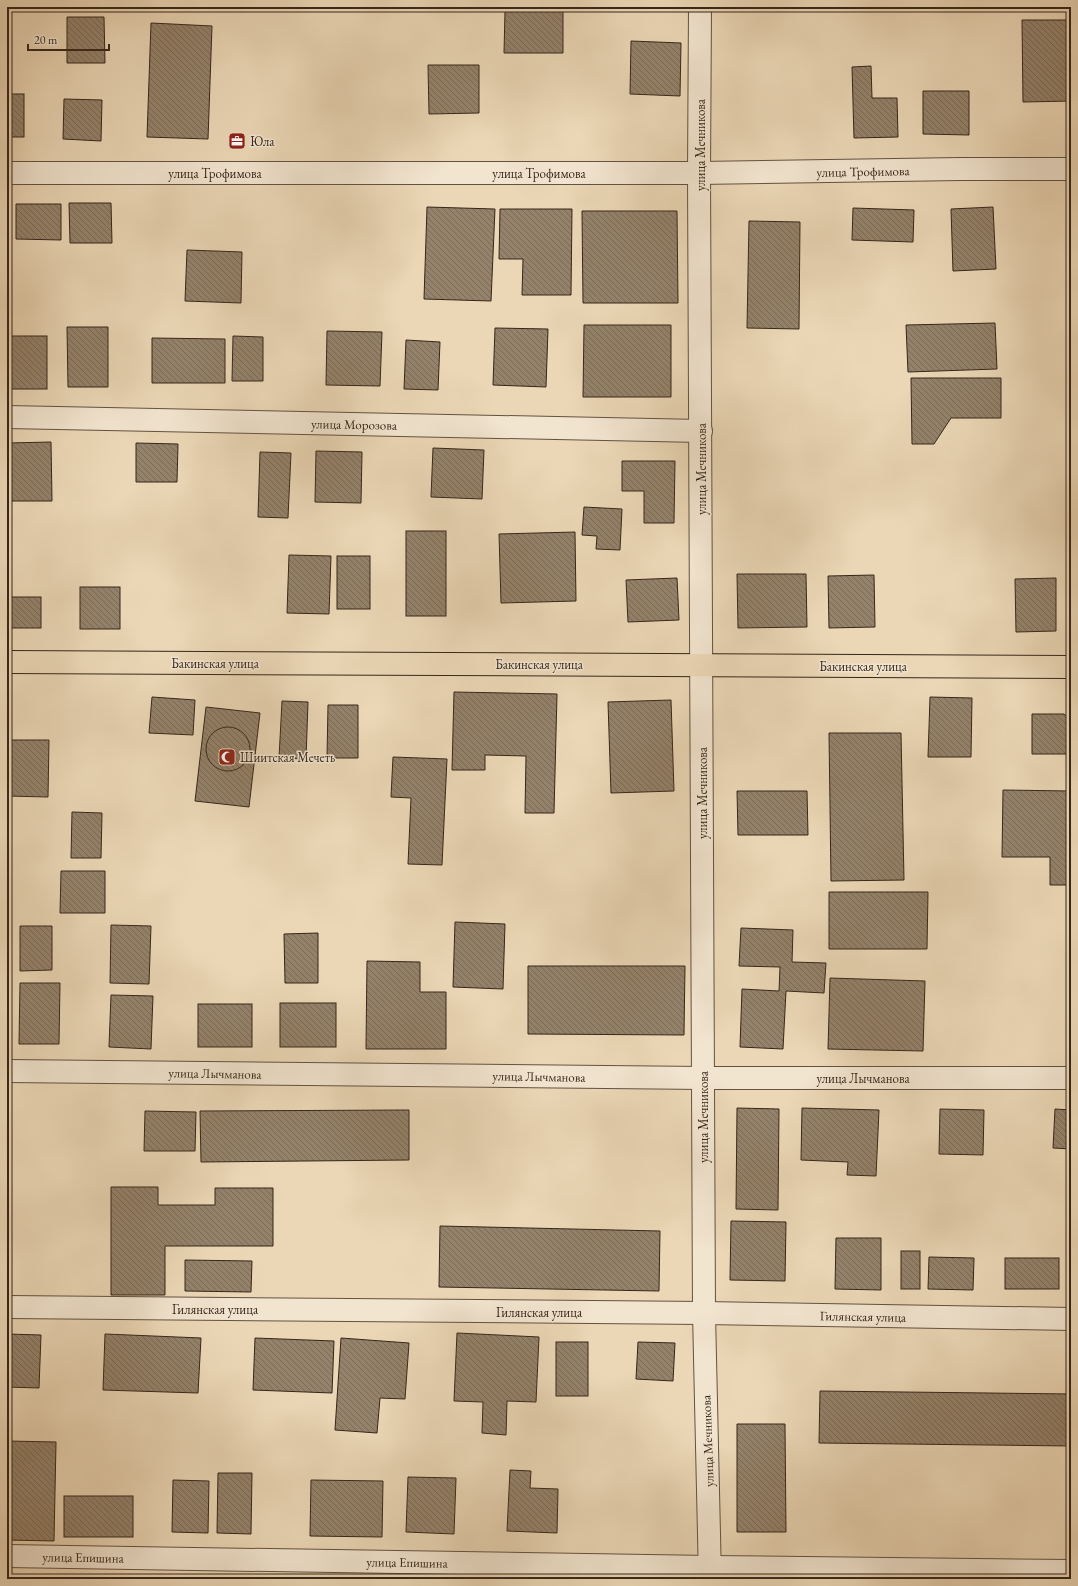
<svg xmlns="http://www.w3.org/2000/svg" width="1078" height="1586" viewBox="0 0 1078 1586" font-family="'EB Garamond',serif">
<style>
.building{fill:url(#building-back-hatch);stroke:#36261a}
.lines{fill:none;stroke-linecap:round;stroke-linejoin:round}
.minor-casing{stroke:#635241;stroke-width:24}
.major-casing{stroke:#36261a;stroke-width:24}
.minor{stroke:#f2e5d0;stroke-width:22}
.major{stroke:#ebd7b6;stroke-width:22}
.labels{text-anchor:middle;stroke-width:3;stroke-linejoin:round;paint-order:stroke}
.poi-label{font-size:13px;fill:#36261a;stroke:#f2e5d0;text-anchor:start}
.street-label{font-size:13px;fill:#36261a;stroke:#f2e5d0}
</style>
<defs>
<pattern id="building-back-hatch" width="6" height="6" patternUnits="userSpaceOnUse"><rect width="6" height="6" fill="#94826b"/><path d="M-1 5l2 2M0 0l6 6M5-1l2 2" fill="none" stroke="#7a6a57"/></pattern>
</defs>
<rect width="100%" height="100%" fill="#ebd7b6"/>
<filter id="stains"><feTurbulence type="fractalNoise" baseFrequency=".005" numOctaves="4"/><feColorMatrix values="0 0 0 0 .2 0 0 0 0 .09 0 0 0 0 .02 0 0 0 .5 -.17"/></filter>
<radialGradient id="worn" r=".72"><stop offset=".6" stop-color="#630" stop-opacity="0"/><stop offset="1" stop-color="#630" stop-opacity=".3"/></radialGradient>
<!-- building -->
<g class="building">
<path d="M505,11h58v42h-59z"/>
<path d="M67,17h37l1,46h-38z"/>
<path d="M1022,20h49v81l-48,1z"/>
<path d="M151,23l61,3 -4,113 -61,-2z"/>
<path d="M631,41l50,2 -1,53 -50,-2z"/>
<path d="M428,65h51v48l-50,1z"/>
<path d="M871,66l1,32h25l1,39 -44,1 -2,-71z"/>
<path d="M923,91h46v44l-46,-1z"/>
<rect x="7" y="94" width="17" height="43"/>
<path d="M64,99l38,1 -1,41 -38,-2z"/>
<path d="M69,203h42l1,40h-42z"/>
<path d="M16,204h45v36l-45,-1z"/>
<path d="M427,207l68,2 -4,92 -67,-2z"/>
<path d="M993,207l3,62 -43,2 -2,-62z"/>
<path d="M853,208l61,2 -1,32 -61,-2z"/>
<path d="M500,209h72l-1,86h-49l1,-36h-24z"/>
<path d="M582,211h95l1,92h-95z"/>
<path d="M749,221l51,1 -1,107 -52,-1z"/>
<path d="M187,250l55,2 -1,51 -56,-2z"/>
<path d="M995,323l2,46 -89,3 -2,-47z"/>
<path d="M584,325h87v72h-88z"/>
<path d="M67,327h41v60h-40z"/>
<path d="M495,328l53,1 -2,58 -53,-2z"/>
<path d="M327,331l55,1 -2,54 -54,-1z"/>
<rect x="8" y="336" width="39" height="53"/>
<path d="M233,336l30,1v44h-31z"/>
<path d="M152,338l73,1v44h-73z"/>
<path d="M406,340l34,2 -2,48 -34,-1z"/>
<path d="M911,378h90v40h-50l-17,26h-22z"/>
<path d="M51,442l1,59h-44l-1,-58z"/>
<path d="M136,443l42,1 -1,38h-41z"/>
<path d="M433,448l51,2 -2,49 -51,-2z"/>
<path d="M316,451l46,1 -1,51 -46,-1z"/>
<path d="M260,452l31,1 -3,65 -30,-1z"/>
<path d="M622,461h53l-1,62h-30v-32h-22z"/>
<path d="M584,507l38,2 -2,41 -24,-1 1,-13 -15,-1z"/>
<rect x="406" y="531" width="40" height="85"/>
<path d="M575,532l1,69 -75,2 -2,-69z"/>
<path d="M289,555l42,1 -2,58 -42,-1z"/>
<rect x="337" y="556" width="33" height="53"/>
<path d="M737,574h69l1,53 -69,1z"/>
<path d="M874,575l1,52 -46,1 -1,-52z"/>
<path d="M677,578l2,42 -51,2 -2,-42z"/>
<path d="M1056,578v53l-40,1 -1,-53z"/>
<rect x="80" y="587" width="40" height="42"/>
<rect x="7" y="597" width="34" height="31"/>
<path d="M454,692l103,2 -3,119h-29l1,-57 -41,-1v15h-33z"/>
<path d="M152,697l43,3 -2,35 -44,-2z"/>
<path d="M930,697l42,1 -1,59h-43z"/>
<path d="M671,700l3,91 -63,2 -3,-91z"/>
<path d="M282,701l26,1 -2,57 -27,-1z"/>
<path d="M328,705h30v53h-31z"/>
<path d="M206,707l54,6 -11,94 -54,-6z"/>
<path d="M1032,714h32l7,6v34h-39z"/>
<circle cx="228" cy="749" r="22"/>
<path d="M829,733h72l3,147 -73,1z"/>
<path d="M7,740h42l-1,57 -41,-1z"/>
<path d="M393,757l54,2 -5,106 -34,-1 3,-66 -20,-1z"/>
<path d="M1003,790l68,1v94h-21v-28h-48z"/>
<path d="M737,791h70l1,44h-70z"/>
<path d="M72,812l30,1 -1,45h-30z"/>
<path d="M61,871h44v42h-45z"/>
<path d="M829,892h99l-1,57h-98z"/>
<path d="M455,922l50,2 -2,65 -50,-2z"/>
<path d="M111,925l40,1 -2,58 -39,-1z"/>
<path d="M20,926h32v44l-32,1z"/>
<path d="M741,928l52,2 -1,32 34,1 -2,30 -38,-2 -3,58 -43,-2 2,-58 37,2 1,-24 -41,-1z"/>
<path d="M318,933v50h-33l-1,-49z"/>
<path d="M367,961l53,1v30h26v57h-80z"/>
<path d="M528,966h157l-1,69 -156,-1z"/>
<path d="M830,978l95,3 -2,70 -95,-2z"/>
<path d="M20,983h40l-1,61h-40z"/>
<path d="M111,995l42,1 -2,53 -42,-2z"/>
<rect x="280" y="1003" width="56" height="44"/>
<rect x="198" y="1004" width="54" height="43"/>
<path d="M737,1108l42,1 -1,101 -42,-1z"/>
<path d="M802,1108l77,2 -3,66 -29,-1 1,-13 -47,-2z"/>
<path d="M940,1109l44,1 -1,45 -44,-1z"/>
<path d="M1055,1109l16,1v39l-18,-1z"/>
<path d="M409,1110v50l-208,2 -1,-51z"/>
<path d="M145,1111l51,1 -1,39h-51z"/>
<path d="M111,1187h47v18h57v-17h58v58h-108v49h-54z"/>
<path d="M731,1221l55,1 -1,59 -55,-1z"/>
<path d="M440,1226l220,5 -1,60 -220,-4z"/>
<path d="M836,1238h45v52l-46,-1z"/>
<rect x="901" y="1251" width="19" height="38"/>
<path d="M929,1257l45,1 -1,32 -45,-1z"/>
<rect x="1005" y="1258" width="54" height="31"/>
<path d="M185,1260l67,1 -1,31 -66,-1z"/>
<path d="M457,1333l82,4 -3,65 -29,-1 -1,34 -24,-2 1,-31 -29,-1z"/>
<path d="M7,1334l34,1 -2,53 -32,-1z"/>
<path d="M105,1334l96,4 -3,55 -95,-3z"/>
<path d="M255,1338l79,3 -2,52 -79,-3z"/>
<path d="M341,1338l68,5 -4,56 -25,-1 -3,35 -42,-3z"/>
<rect x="556" y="1342" width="32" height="54"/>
<path d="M638,1342l37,1 -2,38 -37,-2z"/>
<path d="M820,1391l251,3v52l-252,-3z"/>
<path d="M737,1424h48l1,108h-49z"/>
<path d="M7,1441l49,1 -2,99 -47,-1z"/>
<path d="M510,1470l21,1 -1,17 28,1 -1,44 -50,-2z"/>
<path d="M218,1473h34l-1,61 -34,-1z"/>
<path d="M408,1477l48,1 -2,56 -48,-2z"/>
<path d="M173,1480l36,1 -1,52 -36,-1z"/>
<path d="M311,1480l72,1 -1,56 -72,-1z"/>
<rect x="64" y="1496" width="69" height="41"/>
</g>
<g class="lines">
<!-- minor casing -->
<g class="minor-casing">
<g id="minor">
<path d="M700,7l-1,166 5,1140 6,266"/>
<path d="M7,173h692l262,-4h110"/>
<path d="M7,417l694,14"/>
<path d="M7,1071l696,7h368"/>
<path d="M7,1307l697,6 367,6"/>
<path d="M7,1556l704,11 360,4"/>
</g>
</g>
<!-- major casing -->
<g class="major-casing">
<path id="major" d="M7,662l1064,5"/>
</g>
<!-- minor -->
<use href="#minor" class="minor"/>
<!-- major -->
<use href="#major" class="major"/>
</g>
<!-- icons -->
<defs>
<g id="office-square" transform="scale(0.9)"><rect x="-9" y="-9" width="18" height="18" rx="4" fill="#8f2418" stroke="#f2e5d0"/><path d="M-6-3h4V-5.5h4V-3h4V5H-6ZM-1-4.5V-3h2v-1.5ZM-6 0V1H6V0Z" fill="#fff"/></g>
<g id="mosque-square" transform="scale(0.9)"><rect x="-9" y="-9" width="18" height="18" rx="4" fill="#8f2418" stroke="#f2e5d0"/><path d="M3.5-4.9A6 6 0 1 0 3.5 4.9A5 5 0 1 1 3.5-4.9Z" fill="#fff"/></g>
</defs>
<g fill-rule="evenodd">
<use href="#office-square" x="237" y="141"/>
<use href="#mosque-square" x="227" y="757"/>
</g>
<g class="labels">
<!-- poi labels -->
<g class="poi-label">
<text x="250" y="146">Юла</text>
<text x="240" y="762">Шиитская Мечеть</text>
</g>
<!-- street labels -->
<g class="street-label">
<text transform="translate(700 145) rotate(-90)" y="5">улица Мечникова</text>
<text transform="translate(863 171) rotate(-1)" y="5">улица Трофимова</text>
<text x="215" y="178">улица Трофимова</text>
<text x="539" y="178">улица Трофимова</text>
<text transform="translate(354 424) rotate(1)" y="5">улица Морозова</text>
<text transform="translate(701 469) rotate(-90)" y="5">улица Мечникова</text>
<text x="215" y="668">Бакинская улица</text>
<text x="539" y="669">Бакинская улица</text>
<text x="863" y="671">Бакинская улица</text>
<text transform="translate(702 793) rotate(-90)" y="5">улица Мечникова</text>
<text transform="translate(215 1073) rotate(1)" y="5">улица Лычманова</text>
<text transform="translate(539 1076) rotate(1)" y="5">улица Лычманова</text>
<text x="863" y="1083">улица Лычманова</text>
<text transform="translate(703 1117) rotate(-90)" y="5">улица Мечникова</text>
<text x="215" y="1314">Гилянская улица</text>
<text x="539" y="1317">Гилянская улица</text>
<text transform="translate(863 1316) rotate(1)" y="5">Гилянская улица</text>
<text transform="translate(707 1441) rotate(-92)" y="5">улица Мечникова</text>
<text transform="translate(83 1557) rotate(1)" y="5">улица Епишина</text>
<text transform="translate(407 1562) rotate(1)" y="5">улица Епишина</text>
</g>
</g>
<!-- margin -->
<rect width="1078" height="1586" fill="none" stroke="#ebd7b6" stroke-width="24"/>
<rect x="8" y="8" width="1062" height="1570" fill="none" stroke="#36261a" stroke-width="2"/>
<rect x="12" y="12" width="1054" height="1562" fill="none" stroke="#36261a"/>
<!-- scale -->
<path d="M28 44v6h81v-6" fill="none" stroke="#36261a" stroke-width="2"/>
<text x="34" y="44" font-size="12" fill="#36261a" stroke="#f2e5d0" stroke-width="3" paint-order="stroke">20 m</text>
<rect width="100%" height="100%" filter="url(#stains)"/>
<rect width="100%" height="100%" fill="url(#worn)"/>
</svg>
